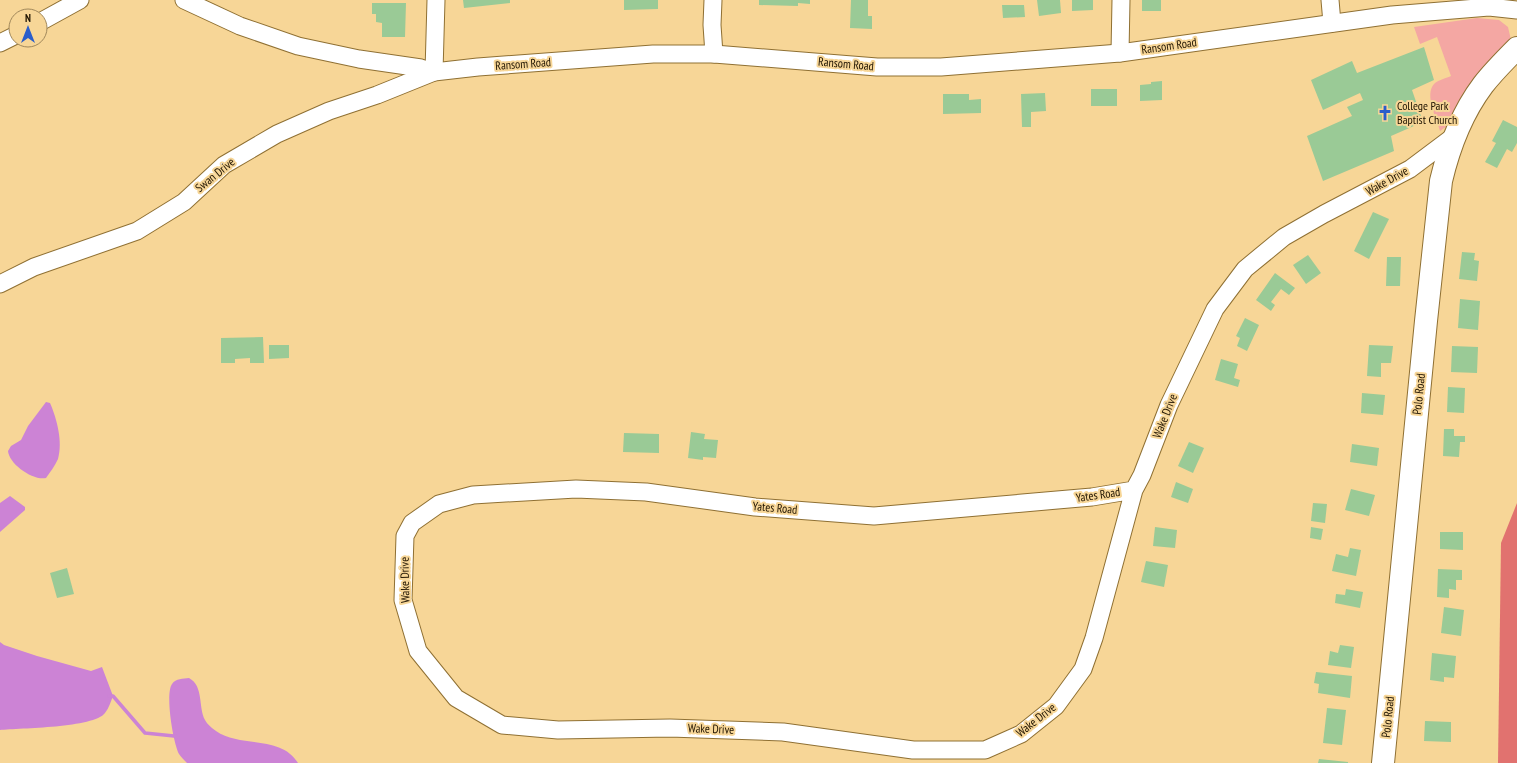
<svg xmlns="http://www.w3.org/2000/svg" width="1517" height="763" viewBox="0 0 1517 763" font-family="'PT Sans Narrow',sans-serif">
<style>
.green{fill:#f4a7a3}
.forest{fill:#e1726f}
.water{fill:#cc83d5}
.lines{fill:none;stroke-linecap:round;stroke-linejoin:round}
.stream{stroke:#cc83d5;stroke-width:3.5}
.building{fill:#9aca96}
.minor-casing{stroke:#8f7033;stroke-width:19}
.major-casing{stroke:#8f7033;stroke-width:24}
.minor{stroke:#fff;stroke-width:17}
.major{stroke:#fff;stroke-width:22}
.labels{text-anchor:middle;stroke-width:4;stroke-linejoin:round;paint-order:stroke}
.street-label{font-size:12px;fill:#1f1300;stroke:#f7d697}
.poi-label{font-size:12px;fill:#1f1300;stroke:#f7d697;text-anchor:start}
</style>
<rect width="100%" height="100%" fill="#f7d697"/>
<!-- green -->
<path class="green" d="M1477,18l22,2 9,7 3,13 -64,86 -7,5c-3,-12 -16,-36 -6,-47 4,-4 13,-6 17,-8l-14,-39 -17,7 -6,-17z"/>
<!-- forest -->
<path class="forest" d="M1517,503v260h-19l3,-220z"/>
<!-- water -->
<g class="water">
<path d="M46,402l4,1c7,16 13,39 8,56 -3,7 -8,13 -12,19 -13,3 -37,-14 -38,-27l3,-5 10,-6 7,-14z"/>
<path d="M10,496l15,11v3l-25,22v-29z"/>
<path d="M0,642l4,3 33,11 54,15 11,-4 11,29c-2,5 -4,12 -8,17 -11,15 -85,15 -105,17z"/>
<path d="M189,678c15,8 9,29 16,42 2,4 8,9 11,11 24,17 65,4 82,32h-111c-3,-3 -6,-6 -8,-9 -6,-12 -14,-60 -7,-70 4,-6 11,-5 17,-6z"/>
</g>
<g class="lines">
<!-- stream -->
<path class="stream" d="M109,696h4l32,37 29,3 4,1"/>
</g>
<!-- building -->
<g class="building">
<path d="M463,0h47v3l-46,5z"/>
<path d="M624,0h34v9l-34,1z"/>
<path d="M759,0h51v4l-12,-1v3l-39,-1z"/>
<path d="M851,0h17v16h4v13l-22,-1z"/>
<path d="M1037,0h23l1,13 -22,3z"/>
<path d="M1072,0h21v10l-21,1z"/>
<rect x="1142" y="0" width="19" height="11"/>
<path d="M372,3h34l-1,34h-23v-14l-6,-1v-8h-4z"/>
<path d="M1002,5h22l1,12 -22,1z"/>
<path d="M1424,47l10,33 -22,10 11,32 -32,14 3,15 -71,30 -16,-45 45,-20 -5,-9 16,-7 -3,-7 -37,17 -12,-30 41,-19 5,12z"/>
<path d="M1162,81v19l-22,1v-16l11,-1v-2z"/>
<rect x="1091" y="89" width="26" height="17"/>
<path d="M1045,93l1,18 -15,1v15h-9l-1,-33z"/>
<path d="M943,94h26v6l12,-1v14l-38,1z"/>
<path d="M1503,120l14,7v16l-5,9 -5,-3 -10,19 -12,-6 11,-19 -4,-2z"/>
<path d="M1373,212l16,7 -20,40 -15,-8z"/>
<path d="M1462,252l13,1 -1,7 5,1 -2,20 -18,-2z"/>
<path d="M1308,255l13,18 -15,11 -13,-19z"/>
<path d="M1387,257h14l-1,29h-14z"/>
<path d="M1275,273l20,15 -6,7 -8,-6 -10,13 4,3 -4,6 -15,-11z"/>
<path d="M1460,299l20,2 -2,29 -20,-2z"/>
<path d="M1245,318l14,7 -12,26 -10,-5 3,-8 -4,-2z"/>
<path d="M263,337l1,26h-14v-5l-15,1v4h-14v-25z"/>
<path d="M269,345h20v13l-20,1z"/>
<path d="M1369,345l24,1 -2,17h-10v14l-14,-1z"/>
<path d="M1452,346l26,1 -1,26 -26,-1z"/>
<path d="M1221,359l17,5 -4,14 6,2 -2,7 -23,-7z"/>
<path d="M1448,387l17,1 -1,25 -17,-1z"/>
<path d="M1362,393l23,2 -2,20 -22,-2z"/>
<path d="M1444,429h10v7h11v6h-5l-1,15 -16,-1z"/>
<path d="M691,432l14,2 -1,5 14,1 -2,18 -13,-1v3l-15,-2z"/>
<path d="M624,433l35,1v19l-36,-1z"/>
<path d="M1189,442l15,6 -11,25 -15,-7z"/>
<path d="M1352,444l27,4 -2,18 -27,-4z"/>
<path d="M1176,482l17,7 -5,14 -17,-6z"/>
<path d="M1351,489l24,6 -6,21 -24,-6z"/>
<path d="M1313,503l14,1 -2,19 -14,-2z"/>
<path d="M1155,527l22,3 -2,18 -22,-2z"/>
<path d="M1311,527l12,2 -2,11 -11,-2z"/>
<path d="M1440,532h23v18l-23,-1z"/>
<path d="M1350,548l11,2 -5,26 -24,-5 4,-17 12,3z"/>
<path d="M1146,561l22,4 -4,22 -23,-5z"/>
<path d="M67,568l7,26 -17,4 -7,-25z"/>
<path d="M1438,569l24,1v10h-6v10l-7,-1v9l-12,-1z"/>
<path d="M1346,589l17,3 -3,16 -25,-5 1,-9 9,1z"/>
<path d="M1444,607l20,3 -3,26 -20,-3z"/>
<path d="M1340,645l14,2 -3,21 -23,-3 2,-14 8,2z"/>
<path d="M1432,653l24,3 -2,22 -10,-1v5l-14,-2z"/>
<path d="M1316,672l36,4 -2,22 -32,-5 1,-9 -5,-1z"/>
<path d="M1327,708l19,2 -4,35 -19,-2z"/>
<path d="M1425,721l26,1v20l-27,-1z"/>
<path d="M1319,759l29,3v1h-30z"/>
</g>
<g class="lines">
<!-- minor casing -->
<g class="minor-casing">
<g id="minor">
<path d="M184,0l56,26 58,20 61,13 62,9 13,4 44,-5 175,-13h61l163,13h64l179,-14 272,-38 97,-8 28,3"/>
<path d="M713,0l-1,25 2,29"/>
<path d="M1330,0l2,23"/>
<path d="M40,22l40,-22"/>
<path d="M0,43l16,-8"/>
<path d="M1120,53l1,-53"/>
<path d="M0,284l34,-17 103,-36 47,-29 40,-37 53,-31 52,-23 48,-16 57,-23 2,-72"/>
<path d="M1134,490l-42,7 -218,19 -119,-9 -109,-15 -70,-3 -103,6 -34,9 -27,19 -7,13 -2,64 15,51 38,47 46,27 56,5 112,-2 113,4 130,18h72l36,-16 35,-28 27,-37 11,-31 40,-148 8,-15 27,-70 46,-96 30,-40 39,-32 40,-23 86,-45 44,-33"/>
</g>
</g>
<!-- major casing -->
<g class="major-casing">
<path id="major" d="M1383,763l43,-442 15,-140c8,-34 21,-68 42,-96 10,-13 22,-25 34,-37"/>
</g>
<!-- minor -->
<use href="#minor" class="minor"/>
<!-- major -->
<use href="#major" class="major"/>
</g>
<!-- icons -->
<defs>
<g id="church-bare" transform="scale(1.2)"><path d="M-1.2-6h2.4v3.5h3.3v2.4h-3.3V6h-2.4V-.1h-3.3v-2.4h3.3Z" fill="#2a5dcb" stroke="#f7d697" stroke-width="2.5" paint-order="stroke"/></g>
</defs>
<g fill-rule="evenodd">
<use href="#church-bare" x="1385" y="113"/>
</g>
<g class="labels">
<!-- street labels -->
<g class="street-label">
<text transform="translate(1169 46) rotate(-8)" y="4">Ransom Road</text>
<text transform="translate(523 64) rotate(-4)" y="4">Ransom Road</text>
<text transform="translate(846 64) rotate(5)" y="4">Ransom Road</text>
<text transform="translate(215 175) rotate(-39)" y="4">Swan Drive</text>
<text transform="translate(1387 181) rotate(-29)" y="4">Wake Drive</text>
<text transform="translate(1419 394) rotate(-84)" y="4">Polo Road</text>
<text transform="translate(1165 416) rotate(-68)" y="4">Wake Drive</text>
<text transform="translate(1098 495) rotate(-8)" y="4">Yates Road</text>
<text transform="translate(775 508) rotate(5)" y="4">Yates Road</text>
<text transform="translate(405 580) rotate(-91)" y="4">Wake Drive</text>
<text transform="translate(1388 717) rotate(-84)" y="4">Polo Road</text>
<text transform="translate(1036 720) rotate(-38)" y="4">Wake Drive</text>
<text transform="translate(711 729) rotate(2)" y="4">Wake Drive</text>
</g>
<!-- poi labels -->
<g class="poi-label">
<text x="1397" y="110">College Park<tspan x="1397" dy="14">Baptist Church</tspan></text>
</g>
</g>
<!-- north arrow -->
<g transform="translate(28 28)"><circle r="19" fill="#f7d697" stroke="#a1885b"/>
<path d="M0-3L7 15L0 10L-7 15Z" fill="#2a5dcb"/>
<text y="-6" font-size="11" font-weight="bold" text-anchor="middle" fill="#1f1300">N</text>
</g>
</svg>
